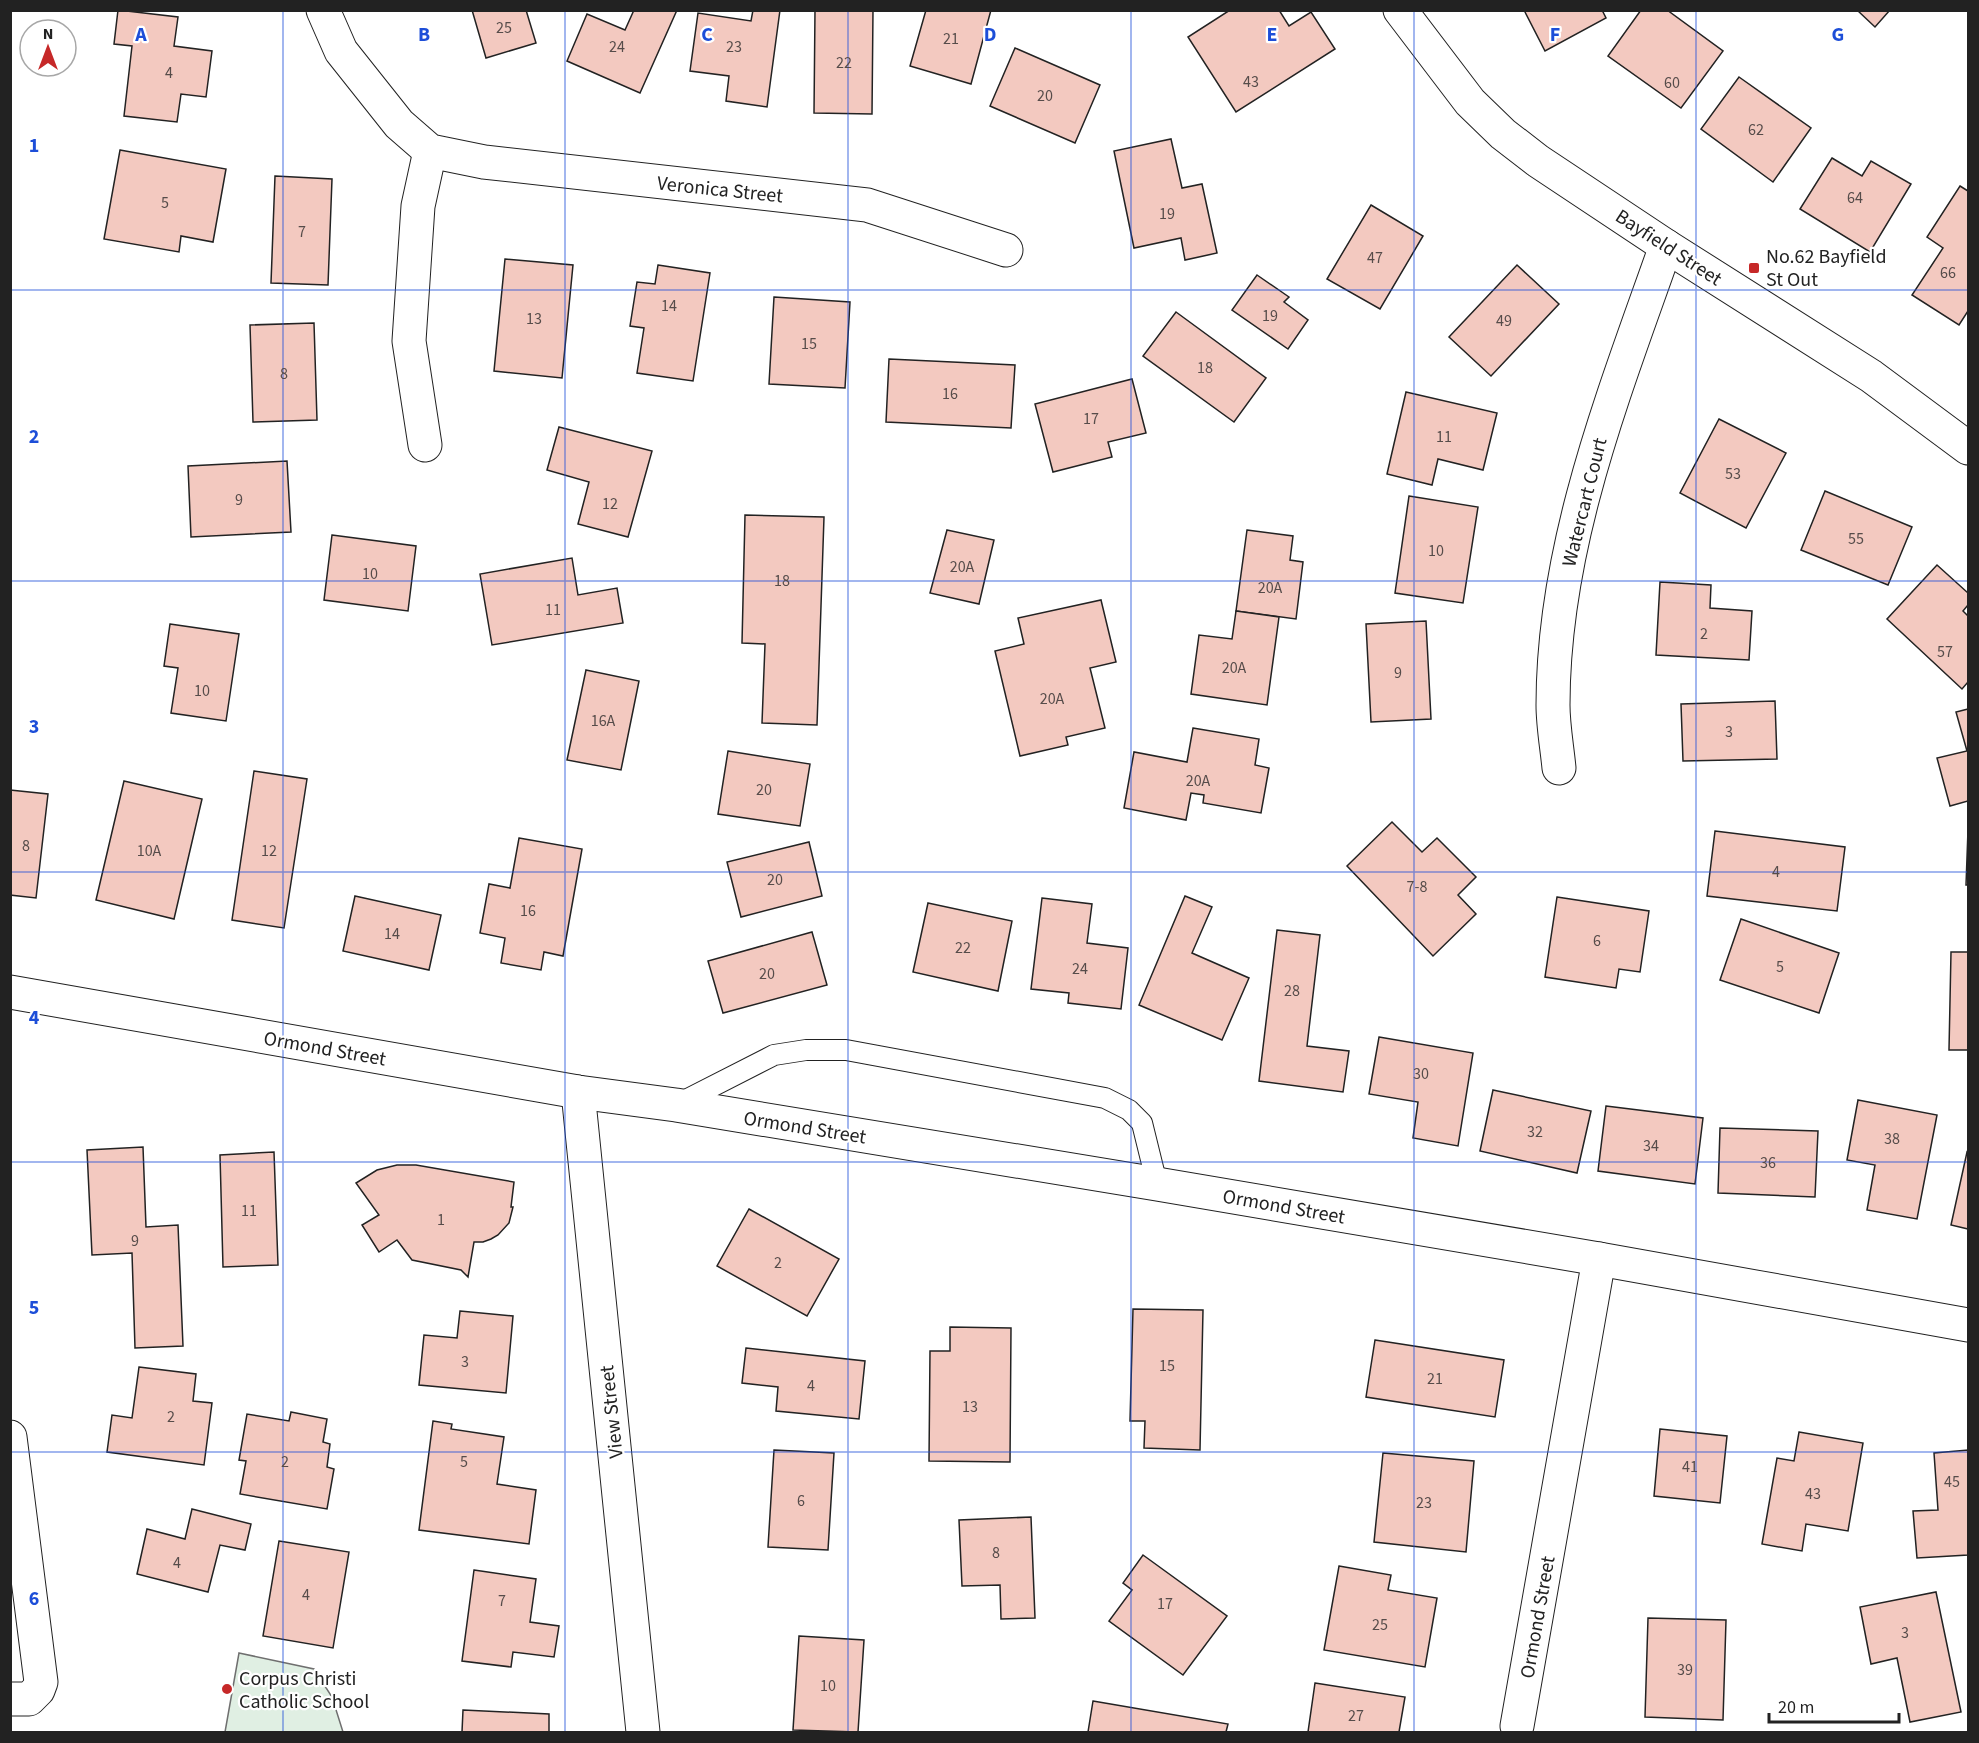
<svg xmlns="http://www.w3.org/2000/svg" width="1979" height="1743" viewBox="0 0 1979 1743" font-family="'Source Sans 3',sans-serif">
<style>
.green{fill:#e0efe3;stroke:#6f6f6f;stroke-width:1.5}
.building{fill:#f3c9c0;stroke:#222;stroke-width:1.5}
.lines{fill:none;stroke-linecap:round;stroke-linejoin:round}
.lane-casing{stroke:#222;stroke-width:22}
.street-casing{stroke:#222;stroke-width:35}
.lane{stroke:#fff;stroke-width:20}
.street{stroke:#fff;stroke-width:33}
.grid{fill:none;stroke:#1d4ed8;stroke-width:1.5;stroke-opacity:0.55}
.poi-dot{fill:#c62828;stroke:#fff;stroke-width:2}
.labels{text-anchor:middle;stroke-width:4.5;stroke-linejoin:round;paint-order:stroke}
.number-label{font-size:16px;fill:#564c4a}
.street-label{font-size:20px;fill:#222;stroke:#fff}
.poi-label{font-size:20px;fill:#222;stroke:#fff;text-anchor:start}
.grid-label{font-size:20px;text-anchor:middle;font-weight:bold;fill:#1d4ed8;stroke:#fff;stroke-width:4.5;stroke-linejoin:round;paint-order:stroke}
</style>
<rect width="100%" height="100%" fill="#fff"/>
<!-- green -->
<path class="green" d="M239,1653l75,16 18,28 11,35h-118z"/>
<!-- building -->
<g class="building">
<path d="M118,10l60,7 -4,29 38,5 -6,46 -25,-3 -4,28 -53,-6 8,-70 -18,-2z"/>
<path d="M472,10h54l10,33 -50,15z"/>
<path d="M634,10h43l-37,83 -73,-32 20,-47 38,16z"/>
<path d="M753,10h27l-13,97 -41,-6 3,-25 -39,-5 8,-58 53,8z"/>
<path d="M815,10h58l-1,104 -58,-1z"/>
<path d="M926,10h65l-20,74 -61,-18z"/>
<path d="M1230,10h49l10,16 22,-14 24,37 -99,63 -48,-75z"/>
<path d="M1524,10h78l4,8 -61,33z"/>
<path d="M1641,10h26l56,41 -42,57 -73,-52z"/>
<path d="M1857,10h33l-15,17z"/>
<path d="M1015,48l85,37 -25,58 -85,-37z"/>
<path d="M1739,77l72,51 -38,54 -72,-53z"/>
<path d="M1171,139l11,49 20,-4 15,69 -32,7 -4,-22 -47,10 -20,-97z"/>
<path d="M120,150l106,19 -13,73 -32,-6 -2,16 -75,-13z"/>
<path d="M1832,158l30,18 9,-15 40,23 -41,68 -70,-43z"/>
<path d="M275,176l57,3 -4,106 -57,-2z"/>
<path d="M1960,186l8,5v120l-9,14 -47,-30 31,-47 -16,-11z"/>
<path d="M1371,205l52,31 -43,73 -53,-30z"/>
<path d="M505,259l68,6 -11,113 -68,-7z"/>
<path d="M658,265l52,8 -17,108 -56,-8 7,-45 -14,-2 7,-44 18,2z"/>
<path d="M1517,265l42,39 -68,72 -42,-39z"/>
<path d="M1257,275l32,22 -5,5 24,18 -20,29 -56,-39z"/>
<path d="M774,297l76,5 -5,86 -76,-4z"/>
<path d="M1176,312l90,66 -32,44 -91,-66z"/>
<path d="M314,323l3,97 -64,2 -3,-97z"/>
<path d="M889,359l126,6 -4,63 -125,-6z"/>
<path d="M1132,379l14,54 -38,9 4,15 -59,15 -18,-68z"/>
<path d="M1406,392l91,21 -14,57 -45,-11 -6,26 -45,-11z"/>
<path d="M1719,419l67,34 -40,75 -66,-35z"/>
<path d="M559,427l93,24 -24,86 -50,-13 11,-42 -42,-12z"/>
<path d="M287,461l4,71 -100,5 -3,-71z"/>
<path d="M1825,491l87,36 -24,58 -87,-35z"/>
<path d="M1409,496l69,11 -15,96 -68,-10z"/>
<path d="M745,515l79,2 -7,208 -55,-2 3,-79 -23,-1z"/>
<path d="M947,530l47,10 -15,64 -49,-11z"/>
<path d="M1247,530l46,6 -3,24 13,2 -7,57 -60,-8z"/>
<path d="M332,535l84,11 -8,65 -84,-11z"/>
<path d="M572,558l6,37 39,-7 6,35 -131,22 -12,-71z"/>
<path d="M1937,565l31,28v12l-5,6 5,5v66l-6,7 -75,-70z"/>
<path d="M1660,582l51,3 -1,23 42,3 -3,49 -93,-5z"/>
<path d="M1101,600l15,62 -26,6 15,60 -39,9 2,8 -48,11 -25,-105 29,-7 -6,-26z"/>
<path d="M1236,611l43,6 -12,88 -76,-11 8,-59 33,4z"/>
<path d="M1426,621l5,98 -60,3 -5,-98z"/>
<path d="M170,624l69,10 -13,87 -55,-8 7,-45 -14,-2z"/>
<path d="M586,670l53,11 -18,89 -54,-10z"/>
<path d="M1775,701l2,58 -94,2 -2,-57z"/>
<path d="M1968,709v92l-18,5 -13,-48 30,-7 -11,-39z"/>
<path d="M1193,728l66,11 -4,26 14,3 -8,45 -58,-10 1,-8 -13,-2 -5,27 -62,-12 10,-56 53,10z"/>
<path d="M728,751l82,13 -10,62 -82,-12z"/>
<path d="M254,771l53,8 -23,149 -52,-8z"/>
<path d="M124,781l78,18 -28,120 -78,-19z"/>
<path d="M10,790l38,4 -12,104 -26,-3z"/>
<path d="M1392,822l30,30 15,-14 39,39 -18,18 18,19 -43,42 -86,-90z"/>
<path d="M1968,830v55h-2z"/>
<path d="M1715,831l130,16 -8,64 -130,-15z"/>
<path d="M519,838l63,11 -19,107 -19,-4 -3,18 -40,-7 4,-25 -25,-5 9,-49 21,4z"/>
<path d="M809,842l13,54 -81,21 -14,-55z"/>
<path d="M355,896l86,19 -12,55 -86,-19z"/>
<path d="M1185,896l27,11 -20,46 57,25 -27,62 -83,-35z"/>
<path d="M1557,897l92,14 -9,61 -21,-3 -3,19 -71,-11z"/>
<path d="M1042,898l50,6 -5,39 41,5 -7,61 -53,-6 1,-10 -38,-4z"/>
<path d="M928,903l84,18 -14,70 -85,-19z"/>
<path d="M1741,919l98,34 -20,60 -99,-33z"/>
<path d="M1277,930l43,5 -13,111 42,5 -6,41 -84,-11z"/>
<path d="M812,932l15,53 -104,28 -15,-52z"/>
<path d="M1951,952h17v98h-19z"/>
<path d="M1379,1037l94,16 -15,93 -45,-8 5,-36 -49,-8z"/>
<path d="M1493,1090l98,21 -14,62 -97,-22z"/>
<path d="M1858,1100l79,15 -20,104 -50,-9 8,-45 -28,-5z"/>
<path d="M1606,1106l97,12 -8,66 -97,-13z"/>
<path d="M1720,1128l98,3 -3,66 -97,-4z"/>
<path d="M143,1147l3,80 32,-2 5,121 -48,2 -3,-95 -40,2 -5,-105z"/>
<path d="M274,1152l4,113 -55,2 -3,-112z"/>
<path d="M1967,1152l1,1v76l-17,-4z"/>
<path d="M397,1165h19l98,17 -3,25h2l-4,16 -11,12 -7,4 -8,3h-9l-6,35 -7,-7 -49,-10 -15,-20 -18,12 -17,-27 17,-10 -23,-32 21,-13z"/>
<path d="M749,1209l90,50 -32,57 -90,-50z"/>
<path d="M1133,1309l70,1 -3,140 -56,-2 1,-27h-15z"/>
<path d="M460,1311l53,5 -7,77 -87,-8 5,-50 33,3z"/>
<path d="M950,1327l61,1 -1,134 -81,-1 1,-110h20z"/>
<path d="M1375,1340l129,20 -9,57 -129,-20z"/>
<path d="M746,1348l119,13 -6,58 -83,-8 2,-24 -36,-4z"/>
<path d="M139,1367l57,7 -3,27 19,2 -8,62 -97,-13 5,-37 20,3z"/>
<path d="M291,1412l36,7 -4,23 7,2 -3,23 7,2 -7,40 -87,-15 6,-33 -7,-1 8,-46 42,7z"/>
<path d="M433,1421l19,3 -1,5 53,8 -7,47 39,6 -7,54 -110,-14z"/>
<path d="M1660,1429l67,7 -7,67 -66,-7z"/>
<path d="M1799,1432l64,11 -15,88 -42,-7 -4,27 -40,-7 15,-86 17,3z"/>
<path d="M774,1450l60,3 -6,97 -60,-3z"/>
<path d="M1968,1450v105l-51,3 -4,-47 25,-1 -4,-57z"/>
<path d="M1383,1453l91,8 -8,91 -92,-10z"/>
<path d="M192,1509l59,15 -6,26 -25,-5 -12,47 -71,-18 10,-45 38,10z"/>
<path d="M1031,1517l4,101 -34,1 -1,-34 -38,1 -3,-66z"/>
<path d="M279,1541l70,11 -16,96 -70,-12z"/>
<path d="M1143,1555l84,61 -44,59 -74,-54 23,-31 -9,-7z"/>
<path d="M1339,1566l52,9 -3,15 49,8 -12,69 -101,-17z"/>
<path d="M474,1570l62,9 -6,43 29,4 -5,31 -41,-5 -2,15 -49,-6z"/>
<path d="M1936,1592l25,120 -51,10 -13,-64 -26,6 -11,-57z"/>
<path d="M1648,1618l78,2 -3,100 -78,-3z"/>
<path d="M799,1636l65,4 -6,92 -65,-2z"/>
<path d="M1315,1683l90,14 -6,35h-91z"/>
<path d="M1093,1701l135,23 -2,8h-138z"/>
<path d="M463,1710l86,4v18h-87z"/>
</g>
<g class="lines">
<!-- lane casing -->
<g class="lane-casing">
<path id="lane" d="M678,1104l96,-49 32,-5h40l259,48 24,12 13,13 15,61"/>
</g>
<!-- street casing -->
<g class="street-casing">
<g id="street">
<path d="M323,10l18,41 58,73 31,27 54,11 383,43 139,45"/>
<path d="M1400,10l70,92 33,32 35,27 128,85 205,130 97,72"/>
<path d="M425,445l-16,-104 9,-135 12,-55"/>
<path d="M1559,768c-2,-21 -6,-42 -6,-63 0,-160 61,-311 113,-459"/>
<path d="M10,992l568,100 98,13 481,79 442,75 369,66"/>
<path d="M578,1092l65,640"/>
<path d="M10,1437l31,245 -3,8 -9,9h-19"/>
<path d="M1517,1726l82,-467"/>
</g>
</g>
<!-- lane -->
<use href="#lane" class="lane"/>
<!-- street -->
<use href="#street" class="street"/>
</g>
<!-- grid -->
<path class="grid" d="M283,10v1722M565,10v1722M848,10v1722M1131,10v1722M1414,10v1722M1696,10v1722M10,290h1958M10,581h1958M10,872h1958M10,1162h1958M10,1452h1958"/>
<!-- markers -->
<g class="poi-dot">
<rect x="1748" y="262" width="12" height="12" rx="3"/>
<circle cx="227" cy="1689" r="6"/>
</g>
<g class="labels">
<!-- number labels -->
<g class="number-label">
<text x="504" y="33">25</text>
<text x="951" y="44">21</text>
<text x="617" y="52">24</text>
<text x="734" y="52">23</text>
<text x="844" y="68">22</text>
<text x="169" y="78">4</text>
<text x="1251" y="87">43</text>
<text x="1672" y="88">60</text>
<text x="1045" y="101">20</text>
<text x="1756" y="135">62</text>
<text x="1855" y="203">64</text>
<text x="165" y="208">5</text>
<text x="1167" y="219">19</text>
<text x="302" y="237">7</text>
<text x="1375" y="263">47</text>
<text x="1948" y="278">66</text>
<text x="669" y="311">14</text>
<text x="1270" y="321">19</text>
<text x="534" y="324">13</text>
<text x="1504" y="326">49</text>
<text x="809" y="349">15</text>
<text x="1205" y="373">18</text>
<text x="284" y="379">8</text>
<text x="950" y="399">16</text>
<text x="1091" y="424">17</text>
<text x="1444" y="442">11</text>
<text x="1733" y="479">53</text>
<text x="239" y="505">9</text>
<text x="610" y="509">12</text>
<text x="1856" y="544">55</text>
<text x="1436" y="556">10</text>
<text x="962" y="572">20A</text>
<text x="370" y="579">10</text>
<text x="782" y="586">18</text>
<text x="1270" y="593">20A</text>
<text x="553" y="615">11</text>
<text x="1704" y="639">2</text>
<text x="1945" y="657">57</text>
<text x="1234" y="673">20A</text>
<text x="1398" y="678">9</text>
<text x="202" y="696">10</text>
<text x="1052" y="704">20A</text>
<text x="603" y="726">16A</text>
<text x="1729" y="737">3</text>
<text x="1198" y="786">20A</text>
<text x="764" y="795">20</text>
<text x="26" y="851">8</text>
<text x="149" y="856">10A</text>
<text x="269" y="856">12</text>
<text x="1776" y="877">4</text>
<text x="775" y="885">20</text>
<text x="1417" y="892">7-8</text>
<text x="528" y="916">16</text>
<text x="392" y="939">14</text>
<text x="1597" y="946">6</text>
<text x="963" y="953">22</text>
<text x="1780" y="972">5</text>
<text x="1080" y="974">24</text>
<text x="767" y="979">20</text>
<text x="1292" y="996">28</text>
<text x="1421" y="1079">30</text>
<text x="1535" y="1137">32</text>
<text x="1892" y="1144">38</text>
<text x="1651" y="1151">34</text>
<text x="1768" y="1168">36</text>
<text x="249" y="1216">11</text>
<text x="441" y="1225">1</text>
<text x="135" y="1246">9</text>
<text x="778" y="1268">2</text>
<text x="465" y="1367">3</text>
<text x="1167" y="1371">15</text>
<text x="1435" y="1384">21</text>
<text x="811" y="1391">4</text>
<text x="970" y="1412">13</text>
<text x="171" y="1422">2</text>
<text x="285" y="1467">2</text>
<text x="464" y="1467">5</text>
<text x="1690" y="1472">41</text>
<text x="1952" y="1487">45</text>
<text x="1813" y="1499">43</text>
<text x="801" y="1506">6</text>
<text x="1424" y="1508">23</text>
<text x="996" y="1558">8</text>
<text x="177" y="1568">4</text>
<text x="306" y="1600">4</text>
<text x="502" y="1606">7</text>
<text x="1165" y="1609">17</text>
<text x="1380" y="1630">25</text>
<text x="1905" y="1638">3</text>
<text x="1685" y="1675">39</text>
<text x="828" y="1691">10</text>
<text x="1356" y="1721">27</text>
</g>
<!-- street labels -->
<g class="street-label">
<text transform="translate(720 189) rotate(6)" y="7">Veronica Street</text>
<text transform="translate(1669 247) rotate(33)" y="7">Bayfield Street</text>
<text transform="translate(1584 502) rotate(-76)" y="7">Watercart Court</text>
<text transform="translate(325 1048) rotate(10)" y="7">Ormond Street</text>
<text transform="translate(805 1127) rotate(9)" y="7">Ormond Street</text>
<text transform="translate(1284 1206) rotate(10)" y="7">Ormond Street</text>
<text transform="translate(611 1412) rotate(-96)" y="7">View Street</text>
<text transform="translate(1537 1617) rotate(-80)" y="7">Ormond Street</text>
</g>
<!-- poi labels -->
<g class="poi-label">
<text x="1766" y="263">No.62 Bayfield<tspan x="1766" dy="23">St Out</tspan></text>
<text x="239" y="1685">Corpus Christi<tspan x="239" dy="23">Catholic School</tspan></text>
</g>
</g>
<g class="grid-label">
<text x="141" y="41">A</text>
<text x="424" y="41">B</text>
<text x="707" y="41">C</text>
<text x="990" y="41">D</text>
<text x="1272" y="41">E</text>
<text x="1555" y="41">F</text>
<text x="1838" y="41">G</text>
<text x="34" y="152">1</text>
<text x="34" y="443">2</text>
<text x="34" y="733">3</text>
<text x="34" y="1024">4</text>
<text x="34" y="1314">5</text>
<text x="34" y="1605">6</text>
</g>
<!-- border -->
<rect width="1979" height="1743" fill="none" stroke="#222222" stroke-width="24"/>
<!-- north arrow -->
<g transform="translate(48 48)"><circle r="28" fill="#ffffff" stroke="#a7a7a7" stroke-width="1.5"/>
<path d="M0-4.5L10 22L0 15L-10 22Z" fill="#c62828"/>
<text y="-9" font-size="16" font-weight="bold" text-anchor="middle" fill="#222222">N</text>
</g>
<!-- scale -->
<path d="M1769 1713v9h130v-9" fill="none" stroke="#222222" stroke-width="3"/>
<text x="1778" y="1713" font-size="18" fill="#222222" stroke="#ffffff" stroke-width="4.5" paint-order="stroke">20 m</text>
</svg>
